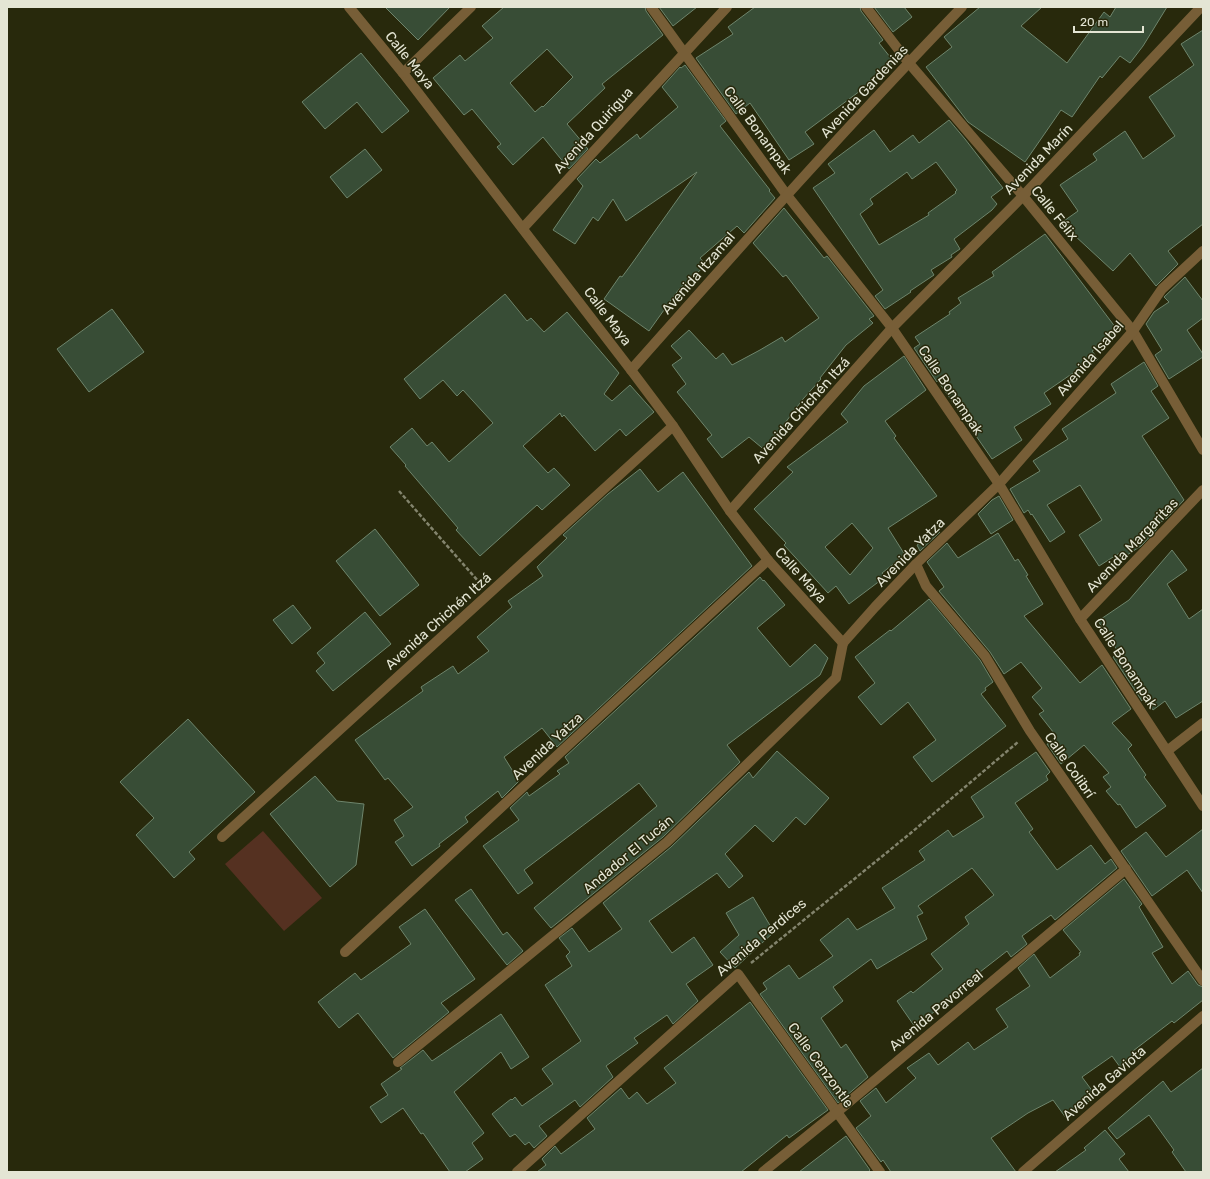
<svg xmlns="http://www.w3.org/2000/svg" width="1210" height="1179" viewBox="0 0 1210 1179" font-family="Rubik,sans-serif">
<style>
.green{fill:#553121}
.building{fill:#384d36;stroke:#6e856c;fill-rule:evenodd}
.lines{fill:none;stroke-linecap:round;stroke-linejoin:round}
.path{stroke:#83846d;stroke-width:2.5;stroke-dasharray:4 2;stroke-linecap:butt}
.minor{stroke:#775e37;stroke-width:10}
.labels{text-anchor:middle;stroke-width:3;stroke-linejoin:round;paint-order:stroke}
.street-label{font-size:14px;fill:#e4e5d4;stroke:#28290c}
</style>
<rect width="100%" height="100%" fill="#28290c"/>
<!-- green -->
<path class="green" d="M263,831l59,67 -38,33 -59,-67z"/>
<!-- building -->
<g class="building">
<path d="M385,7h65l-32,33z"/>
<path d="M504,7h141l1,4 17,24 -61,49 3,4 -38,36 21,25 -19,20 -26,-32 -30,28 -16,-18 4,-3 -29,-35 -8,6 -31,-37 27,-23 5,6 28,-23 -11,-12zM547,49l26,28 -30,30 -1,-1 -7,6 -25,-29z"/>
<path d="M659,7h38l-24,19z"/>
<path d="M755,7h105l1,4 22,29 -4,3 15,19 -27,21 1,2 -63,47 9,12 -25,16 -39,-57 -14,11 -40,-56 37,-24 -5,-7z"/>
<path d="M874,7h30l8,10 -19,15z"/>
<path d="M980,7h62l-21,19 46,37 37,-51 6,5 6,-10h51l-24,39 -13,17 -10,-7 -18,22 -2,-2 -28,41 -11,-7 -36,52 -57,-40 -42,-55 26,-20 -8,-10z"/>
<path d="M1203,30v194l-35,27 10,13 -22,22 -26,-33 -17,18 -52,-48 17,-12 -18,-26 37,-25 -4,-6 32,-23 18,28 32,-23 -26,-39 45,-32 -13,-21z"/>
<path d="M361,53l48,58 -27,22 -25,-31 -32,27 -23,-27z"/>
<path d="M685,65l41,56 -6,5 50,64 -1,1 6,7 -31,35 -7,-7 -37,32 6,7 -27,24 -30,42 -45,-32 16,-23 2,1 11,-15 64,-90 -71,49 -13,-22 -15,22 -5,-4 -18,27 -22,-14 30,-44 -6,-7 19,-20 4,4 37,-29 3,5 38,-32 -16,-20 18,-20 1,1z"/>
<path d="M949,120l16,19 38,49 -12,9 6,7 -5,6 -38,29 6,10 -9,6 1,2 -21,13 3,5 -24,16 1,1 -26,17 -10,-13 8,-6 -70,-102 22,-15 -7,-9 46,-34 16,22 23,-17 6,8zM936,162l21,28 -2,2 1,1 -28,20 1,2 -50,30 -19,-31 13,-10 -3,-5 37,-27 5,7z"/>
<path d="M365,149l17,21 -35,28 -17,-21z"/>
<path d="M784,208l40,50 3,-2 47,60 -5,3 4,4 -27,22 -26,33 1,1 -18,20 -18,24 1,2 -19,27 -18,-15 -27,21 -15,-19 5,-4 -35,-43 9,-8 -14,-19 10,-7 -11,-12 18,-16 27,29 7,-6 9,12 28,-15 22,-13 3,5 34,-24 -33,-43 -3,2 -30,-34z"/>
<path d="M1045,234l74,98 -27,19 6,8 -20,15 -2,-3 -32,22 7,11 -37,23 8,13 -30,19 -54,-78 -1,1 -23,-34 6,-4 -5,-7 35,-23 -1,-2 12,-9 -3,-5 36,-22 -2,-4z"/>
<path d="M1185,277l18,24v17l-16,12 16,24v3l-34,22 -14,-24 7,-5 -16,-26 8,-12 15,-10 -5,-5z"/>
<path d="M505,294l22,27 4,-3 13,14 23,-20 52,61 -15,21 8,7 18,-16 24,27 -28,24 -6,-7 -25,22 -31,-36 -2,2 -2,-4 -37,33 25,27 6,-5 16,17 -28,25 -5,-5 -57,51 -24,-26 2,-2 -53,-62 1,-1 -16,-18 22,-19 15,18 5,-4 17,20 44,-39 -30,-33 -6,6 -14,-16 -23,19 -16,-20z"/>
<path d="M112,309l32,43 -55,40 -32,-43z"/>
<path d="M904,356l22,34 -41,31 11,15 -2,2 43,58 -49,32 17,27 -23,18 3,4 -36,27 -13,-18 -8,7 -44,-48 2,-2 -32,-34 39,-37 -6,-5 61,-45 -7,-8 23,-28zM852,523l21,25 -23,27 -25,-28z"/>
<path d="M1144,362l14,24 -7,5 18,27 -27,18 42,64 -17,18 -12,8 2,3 -16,17 -17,11 -3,-5 -22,14 -20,-31 23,-15 -22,-35 -33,20 18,27 -15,10 -18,-28 -1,1 -3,-5 -4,3 -14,-24 30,-18 -7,-10 35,-22 -6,-10 54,-36 -5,-9z"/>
<path d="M640,469l18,23 25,-20 69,94 -195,181 -15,-19 -38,29 15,24 -17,17 -4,-7 -33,26 3,5 -29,22 1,2 -28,20 -17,-24 9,-6 -10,-16 19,-13 -25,-29 -3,2 -30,-40 68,-49 -2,-4 32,-21 5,8 31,-23 -12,-14 35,-30 -4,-6 35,-25 -6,-9 30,-29 -4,-3 45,-41z"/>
<path d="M999,496l14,24 -22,14 -13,-20 14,-14z"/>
<path d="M375,529l44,56 -39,31 -44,-55z"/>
<path d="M939,532h1l-20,19 -3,-6z"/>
<path d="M998,533l17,28 3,-2 10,16 -2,1 17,28 -19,12 56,67 22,-18 29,44 -19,14 20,22 -4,4 18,26 -2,2 22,29 -30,22 -16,-24 -2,1 -12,-14 5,-4 -8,-10 6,-4 -25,-28 -23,19 -14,-20 10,-7 -18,-23 5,-3 -12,-14 10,-9 -21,-26 -17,12 -14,-22 -51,-61 5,-4 -17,-25 20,-19 11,15z"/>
<path d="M1172,550l15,20 -20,14 22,35 14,-10v92l-27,17 -11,-17 -12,9 -8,-12 -3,3 -29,-44 6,-4 -21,-32 31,-21z"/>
<path d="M760,577l3,4 1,-1 21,25 -28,23 33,39 25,-23 13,14 -8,17 -93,70 13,17 -77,75 -112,91 -17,-20 123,-102 -18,-23 -115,87 9,13 -15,11 -35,-48 36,-26 -9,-12 17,-16 2,4 31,-22 -3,-3 12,-8 -4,-6z"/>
<path d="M929,599l51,61 13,22 -8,6 1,2 -5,4 25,32 -74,56 -19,-25 23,-17 -28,-38 -27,23 -23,-28 17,-14 -20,-26 35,-27 1,1z"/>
<path d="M293,605l18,23 -19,16 -19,-24z"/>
<path d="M365,612l26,32 -58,47 -17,-20 9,-8 -8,-10z"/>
<path d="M188,719l67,73 -66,60 6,7 -21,19 -38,-43 18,-17 -34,-36z"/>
<path d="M777,751l52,47 -24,27 -9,-8 -23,25 -18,-17 -30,29 18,22 -14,12 -12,-15 -68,48 23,32 22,-16 19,28 -27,19 12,17 -25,23 -6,-9 -33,23 4,5 -32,23 7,11 -33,30 -5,-7 -36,26 8,10 -13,12 -5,-6 -4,3 -10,-11 -5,3 -18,-23 19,-15 1,1 3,-3 7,9 31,-22 -11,-15 39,-28 -36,-56 27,-19 -6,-10 4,-4 -11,-14 13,-10 17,24 33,-23 -19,-26 68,-56 78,-75 4,6z"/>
<path d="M1036,752l14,20 -4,4 2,4 -33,23 18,26 -4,3 28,38 34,-25 14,19 6,-5 6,9 -62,52 -4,-5 -29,21 5,8 -16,13 -4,-6 -36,28 2,2 -58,46 -18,-26 14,-10 2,2 30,-24 -12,-15 38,-30 -4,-7 29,-22 -22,-27 -54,38 5,7 -6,3 10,23 -50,30 -6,-10 -38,28 10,14 -22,17 20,30 5,-4 22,33 -30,26 -78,-109 7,-5 -4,-6 26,-18 10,14 34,-23 -13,-16 28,-22 9,12 38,-22 -13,-20 43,-28 -6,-9 29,-21 5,7 31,-20 -13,-20z"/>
<path d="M315,776l22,25 27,3 -8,61 -26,22 -60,-73z"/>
<path d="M1203,829v64l-16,-23 -35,26 -31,-45 25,-19 20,25z"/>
<path d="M1124,879l18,25 -3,3 24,40 -11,6 20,31 16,-13 10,14 5,2v13l-29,23 -2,-2 -39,30 4,5 -17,11 -8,-11 -30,21 14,19 -30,22 -13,-18 -25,13 -37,25 25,34h-125l-8,-12 -2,2 -25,-34 15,-12 -11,-15 16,-13 10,15 30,-25 -9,-10 22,-15 9,12 30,-23 6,8 34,-23 -12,-18 34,-23 -12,-18 16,-14 16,24 30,-23 -1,-2 2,-1 -18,-22z"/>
<path d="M471,889l32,46 4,-3 16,19 -16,14 -52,-65z"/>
<path d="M753,897l21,35 -39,36 -15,-16 19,-17 -13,-22z"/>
<path d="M425,909l50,70 -34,24 8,9 -56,46 -35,-45 -19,15 -21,-26 37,-29 6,7 50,-36 -12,-17z"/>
<path d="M750,1002l78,108 -39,28 -2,-3 -46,37h-204l9,-7 -4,-6 13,-13 6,8 34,-25 -8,-11 34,-30 8,11 8,-7 10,12 29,-21 -12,-15z"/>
<path d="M501,1014l28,43 -18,12 -10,-17 -47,40 30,41 -12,10 11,16 -18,13h-15l-27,-39 -2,1 -18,-26 -22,15 -11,-16 18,-12 -7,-11 21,-15 -2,-1 23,-18 9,11z"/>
<path d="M1203,1068v104h-17l-14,-20 2,-2 -25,-35 -32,24 -9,-11 55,-47 8,11z"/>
<path d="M1105,1130l20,24 -6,5 10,13h-74l31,-22 -2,-2z"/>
<path d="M846,1136l24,34 -2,2h-69z"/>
</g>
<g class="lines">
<!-- path -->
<g class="path">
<path d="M399,491l79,90"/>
<path d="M751,963l161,-131 106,-90"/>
</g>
<!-- minor -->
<g class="minor">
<path d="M349,7l54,66 228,297 42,56 57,85 38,49 75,83"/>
<path d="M651,7l135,187 106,134 107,156 81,135 123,187"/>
<path d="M866,7l42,55 115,134 110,135 70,119"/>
<path d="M403,73l68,-66"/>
<path d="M523,228l204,-221"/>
<path d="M631,370c109,-123 217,-245 331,-363"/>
<path d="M730,511l162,-183 131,-132 178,-189"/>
<path d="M916,564l10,22 59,70 45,75 173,250"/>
<path d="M1080,619l123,-129"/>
<path d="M843,643l32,-36 41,-43 83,-80 134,-153 29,-42 41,-38"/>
<path d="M1167,751l36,-28"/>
<path d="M222,837l451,-411"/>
<path d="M345,952l423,-392"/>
<path d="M398,1062l269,-220 169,-164 7,-35"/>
<path d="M517,1172l221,-198 142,198"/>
<path d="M763,1172l74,-60 289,-243"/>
<path d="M1023,1172l180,-156"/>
</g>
</g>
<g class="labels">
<!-- street labels -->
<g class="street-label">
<text transform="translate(410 60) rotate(51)" y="5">Calle Maya</text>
<text transform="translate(864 91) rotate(-47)" y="5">Avenida Gardenias</text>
<text transform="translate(593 130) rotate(-48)" y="5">Avenida Quirigua</text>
<text transform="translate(758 130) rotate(54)" y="5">Calle Bonampak</text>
<text transform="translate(1038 159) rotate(-46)" y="5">Avenida Marín</text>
<text transform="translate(1055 213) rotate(51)" y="5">Calle Félix</text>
<text transform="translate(698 273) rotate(-49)" y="5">Avenida Itzamal</text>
<text transform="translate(608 316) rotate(53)" y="5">Calle Maya</text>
<text transform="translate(1090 358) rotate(-49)" y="5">Avenida Isabel</text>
<text transform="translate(951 390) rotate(56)" y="5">Calle Bonampak</text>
<text transform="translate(801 410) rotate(-48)" y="5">Avenida Chichén Itzá</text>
<text transform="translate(1132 545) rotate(-46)" y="5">Avenida Margaritas</text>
<text transform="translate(910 552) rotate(-45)" y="5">Avenida Yatza</text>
<text transform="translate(801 575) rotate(48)" y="5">Calle Maya</text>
<text transform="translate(438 621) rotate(-42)" y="5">Avenida Chichén Itzá</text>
<text transform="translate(1126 663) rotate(57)" y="5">Calle Bonampak</text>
<text transform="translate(547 746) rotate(-43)" y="5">Avenida Yatza</text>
<text transform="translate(1070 765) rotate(55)" y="5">Calle Colibrí</text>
<text transform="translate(628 854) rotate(-40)" y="5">Andador El Tucán</text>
<text transform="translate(761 937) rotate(-40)" y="5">Avenida Perdices</text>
<text transform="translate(936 1010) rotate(-40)" y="5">Avenida Pavorreal</text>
<text transform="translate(821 1065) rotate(54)" y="5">Calle Cenzontle</text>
<text transform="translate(1104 1083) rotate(-41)" y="5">Avenida Gaviota</text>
</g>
</g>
<!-- border -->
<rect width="1210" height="1179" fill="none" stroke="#e4e5d4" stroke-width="16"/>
<!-- scale -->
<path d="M1074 26v6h69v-6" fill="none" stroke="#e4e5d4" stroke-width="2"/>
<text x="1080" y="26" font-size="12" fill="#e4e5d4" stroke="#28290c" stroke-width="3" paint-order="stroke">20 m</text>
</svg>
